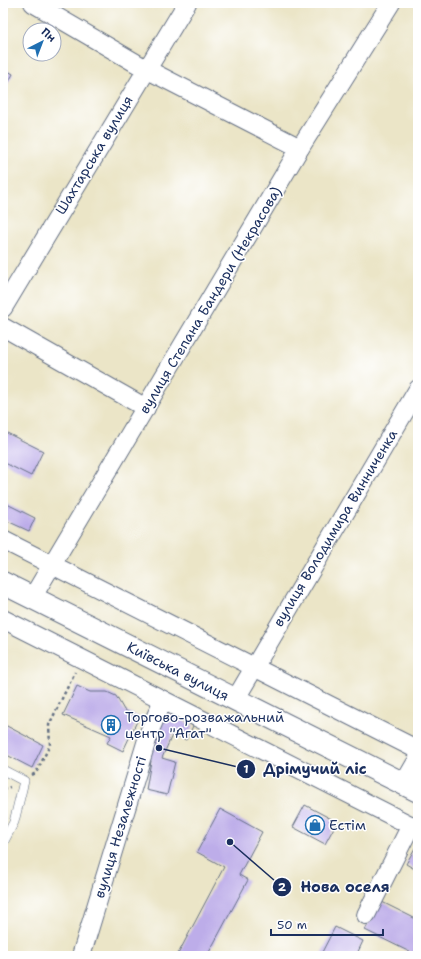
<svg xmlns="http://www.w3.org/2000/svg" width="421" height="959" viewBox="0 0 421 959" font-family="'Shantell Sans',sans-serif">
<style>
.building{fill:#bdade9}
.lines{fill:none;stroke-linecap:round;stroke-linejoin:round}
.service-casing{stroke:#646f83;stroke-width:10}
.minor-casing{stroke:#646f83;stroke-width:20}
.secondary-casing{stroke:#646f83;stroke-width:24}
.path{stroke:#646f83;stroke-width:2.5;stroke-dasharray:3 3;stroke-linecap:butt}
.service{stroke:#fff;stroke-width:9}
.minor{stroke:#fff;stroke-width:18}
.secondary{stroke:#fff;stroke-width:22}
.labels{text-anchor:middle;stroke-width:3;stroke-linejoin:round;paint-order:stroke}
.street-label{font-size:14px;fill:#1b2f5e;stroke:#fff}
.poi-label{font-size:14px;fill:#1b2f5e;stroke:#fff;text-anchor:start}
.leader{fill:none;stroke:#1b2f5e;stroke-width:1.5}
.callout-dot{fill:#1b2f5e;stroke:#fff;stroke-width:1.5}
.mark-label{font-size:12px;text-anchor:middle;font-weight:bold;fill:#fff}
.callout-label{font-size:15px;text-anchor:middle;font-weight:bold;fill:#1b2f5e;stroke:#fff;stroke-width:3;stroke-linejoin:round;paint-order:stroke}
</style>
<rect width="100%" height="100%" fill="#fff"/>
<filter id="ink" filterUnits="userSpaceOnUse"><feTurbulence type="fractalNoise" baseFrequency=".025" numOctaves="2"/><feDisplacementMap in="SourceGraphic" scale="8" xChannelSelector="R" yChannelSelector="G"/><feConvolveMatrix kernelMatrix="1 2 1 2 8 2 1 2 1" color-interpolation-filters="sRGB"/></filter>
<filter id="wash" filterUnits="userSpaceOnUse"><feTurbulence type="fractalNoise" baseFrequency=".012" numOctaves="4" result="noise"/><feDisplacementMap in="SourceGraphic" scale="16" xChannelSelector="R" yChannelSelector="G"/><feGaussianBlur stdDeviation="0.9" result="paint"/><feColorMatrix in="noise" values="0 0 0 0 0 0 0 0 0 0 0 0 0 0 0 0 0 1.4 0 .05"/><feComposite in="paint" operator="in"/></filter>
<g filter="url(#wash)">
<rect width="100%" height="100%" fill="#ebe5c7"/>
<g id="blocks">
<!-- building -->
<g class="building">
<path d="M3,68l10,6 -10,18z"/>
<path d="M3,431l40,20 -12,25 -28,-14z"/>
<path d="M3,502l32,16 -6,13 -26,-12z"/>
<path d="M77,686l13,6h17l9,4 8,14 15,7 -16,34 -16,-8 4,-7 -48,-21z"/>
<path d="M169,713l24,13 -7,14 -13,-7 -11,25 13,4 -8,33 -21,-5 5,-29 -3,-5 12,-32z"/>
<path d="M3,724l40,21 -11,23 -29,-15z"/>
<path d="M305,805l32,17 -12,22 -32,-17z"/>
<path d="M220,809l42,23 -23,43 9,5 -41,76h-30l47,-89 -27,-15z"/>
<path d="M415,848l3,1v22l-12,-7z"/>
<path d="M380,901l38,19v36l-53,-26z"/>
<path d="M335,927l28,14 -7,15h-36z"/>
</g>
</g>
</g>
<g filter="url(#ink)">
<use href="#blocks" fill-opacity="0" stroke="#646f83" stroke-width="1"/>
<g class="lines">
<!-- service casing -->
<g class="service-casing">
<path id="service" d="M3,770l21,11 -10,41 -11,21"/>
</g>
<!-- minor casing -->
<g class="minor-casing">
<g id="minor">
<path d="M33,3l113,66 154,79"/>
<path d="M3,308l184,-305"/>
<path d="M3,327l143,81"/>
<path d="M3,540l415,210"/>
<path d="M32,598l268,-450 91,-145"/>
<path d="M3,619l415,210"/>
<path d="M235,700l183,-311"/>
<path d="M404,783l14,-24"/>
<path d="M366,915l45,-90"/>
<path d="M81,956l69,-226 13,-30"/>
</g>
</g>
<!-- secondary casing -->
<g class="secondary-casing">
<path id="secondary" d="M3,583l415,208"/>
</g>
<!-- path -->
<g class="path">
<path d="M32,775l4,-2 14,-28 -1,-20 26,-53"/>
<path d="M3,789l7,-2"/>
</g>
<!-- service -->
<use href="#service" class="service"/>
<!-- minor -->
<use href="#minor" class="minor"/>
<!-- secondary -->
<use href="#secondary" class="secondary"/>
</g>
</g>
<!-- icons -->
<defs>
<g id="building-ring" transform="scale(1)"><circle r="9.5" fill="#fff" stroke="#1f6fb2" stroke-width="1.5"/><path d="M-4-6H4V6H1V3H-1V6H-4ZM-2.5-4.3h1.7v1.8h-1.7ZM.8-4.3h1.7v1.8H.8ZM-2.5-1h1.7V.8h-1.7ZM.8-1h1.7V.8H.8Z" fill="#1f6fb2"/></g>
<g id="shop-ring" transform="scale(1)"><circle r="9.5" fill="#fff" stroke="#1f6fb2" stroke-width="1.5"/><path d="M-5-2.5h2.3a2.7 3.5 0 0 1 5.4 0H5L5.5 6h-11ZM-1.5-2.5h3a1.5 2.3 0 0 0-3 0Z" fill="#1f6fb2"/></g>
</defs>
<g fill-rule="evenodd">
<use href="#building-ring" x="111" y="725"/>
<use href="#shop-ring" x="315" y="825"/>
</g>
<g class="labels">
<!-- street labels -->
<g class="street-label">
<text transform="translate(94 155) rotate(-59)" y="5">Шахтарська вулиця</text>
<text transform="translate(210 300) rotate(-59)" y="5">вулиця Степана Бандери (Некрасова)</text>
<text transform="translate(335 528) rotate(-59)" y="5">вулиця Володимира Винниченка</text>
<text transform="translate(178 671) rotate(27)" y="5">Київська вулиця</text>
<text transform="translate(120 827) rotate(-73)" y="5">вулиця Незалежності</text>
</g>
<!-- poi labels -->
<g class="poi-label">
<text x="125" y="722">Торгово-розважальний<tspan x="125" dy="16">центр "Агат"</tspan></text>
<text x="329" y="830">Естім</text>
</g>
</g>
<!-- callouts -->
<path class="leader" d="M159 748L246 769M230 842L282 887"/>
<g class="callout-dot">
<circle cx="159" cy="748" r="4"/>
<circle cx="230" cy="842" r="4"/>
<circle cx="246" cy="769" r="10"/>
<circle cx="282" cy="887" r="10"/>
</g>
<g class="mark-label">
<text x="246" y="773">1</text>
<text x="282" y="891">2</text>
</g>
<g class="callout-label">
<text x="315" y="774">Дрімучий ліс</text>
<text x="345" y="892">Нова оселя</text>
</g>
<!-- margin -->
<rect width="421" height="959" fill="none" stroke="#fff" stroke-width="16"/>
<!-- north arrow -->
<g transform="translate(42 42) rotate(42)"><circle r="19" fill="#ffffff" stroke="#a4acbf"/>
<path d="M0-3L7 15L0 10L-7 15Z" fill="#1f6fb2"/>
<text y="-6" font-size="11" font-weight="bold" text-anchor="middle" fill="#1b2f5e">Пн</text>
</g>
<!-- scale -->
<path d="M271 929v6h112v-6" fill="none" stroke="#1b2f5e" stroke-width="2"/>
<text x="277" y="929" font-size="12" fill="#1b2f5e" stroke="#ffffff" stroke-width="3" paint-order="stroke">50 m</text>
</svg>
